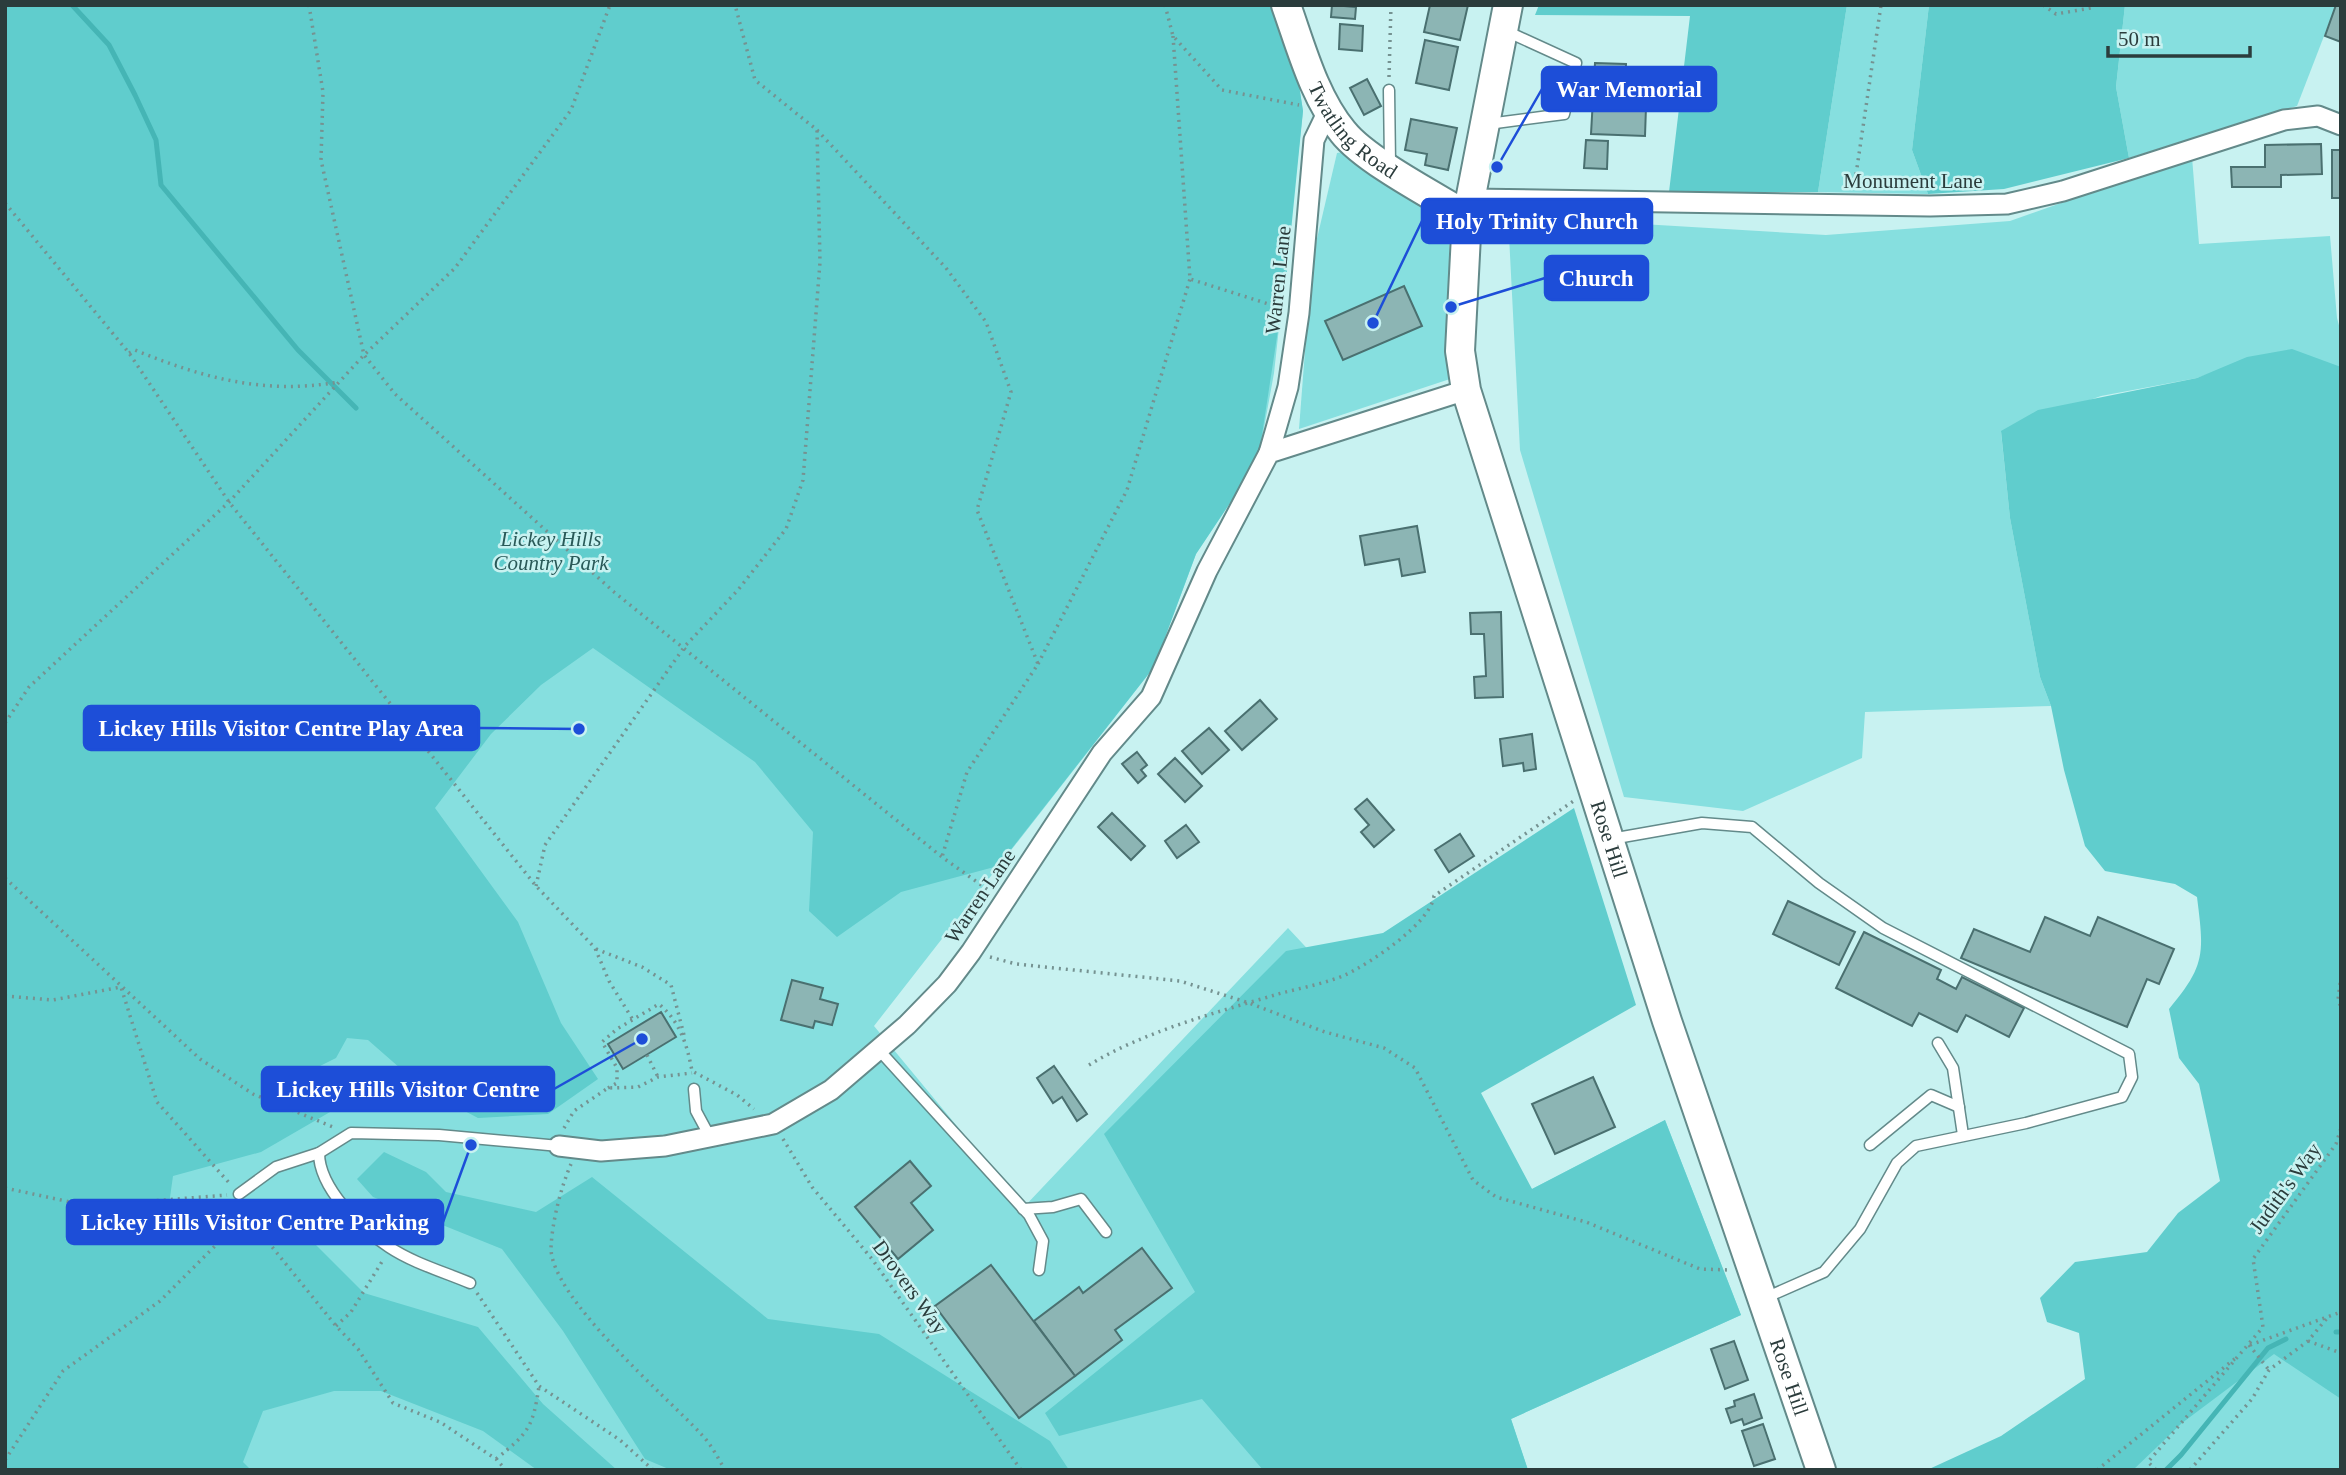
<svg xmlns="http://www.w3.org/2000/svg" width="2346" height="1475" viewBox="0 0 2346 1475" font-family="'Times New Roman',serif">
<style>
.green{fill:#86dfdf}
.forest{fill:#60cdcd}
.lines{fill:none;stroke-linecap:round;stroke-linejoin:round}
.stream{stroke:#45b5b5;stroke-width:5}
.building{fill:#8cb5b4;stroke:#4a7070;stroke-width:2}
.lane-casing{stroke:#638a8a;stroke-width:13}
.street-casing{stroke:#638a8a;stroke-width:23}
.secondary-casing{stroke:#638a8a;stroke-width:32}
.path{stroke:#759291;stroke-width:3.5;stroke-dasharray:2 5;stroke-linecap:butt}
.lane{stroke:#fff;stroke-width:10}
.street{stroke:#fff;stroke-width:19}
.secondary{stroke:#fff;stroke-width:28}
.labels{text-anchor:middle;stroke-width:5;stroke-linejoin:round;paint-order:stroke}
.street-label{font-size:21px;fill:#2b3c3c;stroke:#c8f2f1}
.park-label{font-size:21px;font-style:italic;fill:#295958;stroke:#c8f2f1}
.leader{fill:none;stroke:#1d4ed8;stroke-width:2.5}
.callout-dot{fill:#1d4ed8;stroke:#c8f2f1;stroke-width:2.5}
.callout{fill:#1d4ed8;stroke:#1d4ed8;stroke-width:2.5}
.callout-label{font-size:23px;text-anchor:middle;font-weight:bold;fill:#fff}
</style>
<rect width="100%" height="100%" fill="#c8f2f1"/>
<!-- green -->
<g class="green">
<path d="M5,5h1266l28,80 4,26 -29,262 -16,88 -62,93 -42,113 -280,359 150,181 264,-279 244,261 133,-69 76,195 -230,104 17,51h-1523z"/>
<path d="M1847,5h82l-17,145 16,44 -110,-2z"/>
<path d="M2125,5h211l-39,101 -168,52 -13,-71z"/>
<path d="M1349,151l87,61 13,23 7,142 -157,52 13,-169 25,-107z"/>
<path d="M2192,157l7,87 131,-8 7,82 4,15v1137h-257l181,-239 -21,-870 -47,17 -96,18 -100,36 9,86 30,159 11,29 -186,6 -3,46 -119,53 -119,-14 -104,-347 -12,-234 318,19 184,-14z"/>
</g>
<!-- forest -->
<g class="forest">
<path d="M5,5h1266l28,80 4,26 -16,160 -29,190 -62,93 -42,113 -156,199 -97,26 -64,45 -28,-26 4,-79 -58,-70 -162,-114 -52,37 -50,49 -56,74 83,114 43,101 37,56 -50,35 -70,4 -53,-28 -57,-50 -21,-2 -11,20 -30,15 50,24 -95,55 -88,24 -7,50 119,-12 79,79 114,34 65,77 74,66h-80l-54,-39 -102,-40h-47l-71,20 -20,51 8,8h-246z"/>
<path d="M1539,5h308l-29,187h-149l21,-176 -155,-1z"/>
<path d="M1929,5h196l-9,82 13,71 -125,31 -76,5 -16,-44z"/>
<path d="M2292,349l49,18v1032l-67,-45 -92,69 -49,47h-206l74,-34 84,-57 -6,-46 -32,-11 -7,-24 35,-36 72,-10 31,-39 42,-32 -21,-97 -20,-26 -10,-49c37,-44 35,-56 28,-112l-22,-13 -70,-13 -20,-25 -21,-76 -13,-64 -11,-29 -30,-159 -9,-87 37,-21 159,-32 50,-21z"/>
<path d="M1574,808l62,197 -155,88 51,96 133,-69 76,195 -230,104 17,51h-265l-61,-71 -143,37 -14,-23 150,-121 -91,-158 182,-183 97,-18z"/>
<path d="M384,1152l42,20 20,20 90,20 56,-35 176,142 111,15 171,107 19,29h-398l-26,-11 -82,-128 -61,-82 -129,-52 -16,-18z"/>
</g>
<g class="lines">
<!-- stream -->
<g class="stream">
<path d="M72,5l37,40 26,50 21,45 5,45 137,165 58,58"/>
<path d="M2336,1332h5"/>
<path d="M2166,1470l15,-15 87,-107 18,-9"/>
</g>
</g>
<!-- building -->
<g class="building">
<path d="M1332,5l24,2 -1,12 -24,-2z"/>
<path d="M1430,5h38l-8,35 -36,-8z"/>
<path d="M2336,5h5v37l-16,-6z"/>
<path d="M1340,24l23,2 -1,25 -23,-2z"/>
<path d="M1425,40l33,7 -9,43 -33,-7z"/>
<path d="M1595,63l31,1 -2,42 22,1 -1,29 -54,-2z"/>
<path d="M1367,79l14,27 -17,9 -14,-27z"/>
<path d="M1411,119l46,9 -9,42 -23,-5 2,-11 -22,-4z"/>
<path d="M1586,140l22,1 -1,28 -23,-1z"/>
<path d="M2321,144l1,30 -41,1v12h-49l-1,-20h34v-22z"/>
<rect x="2332" y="150" width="9" height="48"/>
<path d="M1404,286l18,40 -79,34 -18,-39z"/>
<path d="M1417,526l8,46 -23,4 -3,-17 -34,6 -5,-29z"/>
<path d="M1501,612l2,85 -28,1 -1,-21 12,-1 -2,-42h-13l-1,-21z"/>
<path d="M1260,700l17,19 -35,31 -17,-19z"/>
<path d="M1209,728l20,22 -27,24 -20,-23z"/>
<path d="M1532,734l4,35 -12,2 -1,-8 -20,3 -3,-27z"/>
<path d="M1137,752l10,13 -6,5 5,6 -8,7 -16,-19z"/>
<path d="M1175,758l27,28 -17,16 -27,-28z"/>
<path d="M1367,799l27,31 -20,17 -13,-15 8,-7 -14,-16z"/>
<path d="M1112,813l33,33 -14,14 -33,-33z"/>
<path d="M1186,825l13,17 -22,16 -12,-17z"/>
<path d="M1460,834l14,22 -25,16 -14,-22z"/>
<path d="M1788,901l67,31 -16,33 -66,-31z"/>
<path d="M2045,917l45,19 8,-19 76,32 -15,35 -12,-5 -20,48 -166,-69 13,-29 56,23z"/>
<path d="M1864,932l77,38 -4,9 19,10 6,-12 62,31 -15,29 -43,-22 -9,17 -38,-19 -7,13 -76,-38z"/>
<path d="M792,980l31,8 -3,11 18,5 -6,21 -17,-4 -2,7 -32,-8z"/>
<path d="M661,1012l15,25 -53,32 -15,-25z"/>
<path d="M1054,1066l33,48 -10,7 -15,-24 -9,6 -16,-25z"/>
<path d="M1593,1077l22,50 -60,27 -23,-50z"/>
<path d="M910,1161l21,25 -20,17 22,27 -35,29 -43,-52z"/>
<path d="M1142,1248l30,40 -57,42 7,10 -47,36 -41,-55 45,-34 4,6z"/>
<path d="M991,1265l84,111 -56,42 -84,-112z"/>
<path d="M1734,1341l14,39 -23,9 -14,-40z"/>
<path d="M1754,1394l8,24 -18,7 -2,-6 -11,4 -5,-14 9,-3 -1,-5z"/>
<path d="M1763,1424l12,35 -21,7 -12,-35z"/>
</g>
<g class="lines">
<!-- lane casing -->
<g class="lane-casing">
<g id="lane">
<path d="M1389,90l1,73"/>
<path d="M1488,124l76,-10 12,-51 -70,-32"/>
<path d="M1611,839l91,-16 50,4 67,56 64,45 246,126 3,23 -10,20 -96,26 -110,23 -19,17 -37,66 -36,43 -59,26"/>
<path d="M1938,1043l15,25 10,67"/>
<path d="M878,1049l151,166 14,26 -4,29"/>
<path d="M694,1089l2,22 14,26"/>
<path d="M1870,1145l61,-50 28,12"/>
<path d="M319,1153c0,35 42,76 70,94 24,16 55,25 81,36"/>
<path d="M239,1194l37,-27 43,-14 32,-20 88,2 120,11"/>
<path d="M1023,1209l30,-2 28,-8 25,33"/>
</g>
</g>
<!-- street casing -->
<g class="street-casing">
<g id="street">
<path d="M1470,199l460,7 77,-2 56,-13 221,-71 34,-4 23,9"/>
<path d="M1269,453l19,-66 11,-74 15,-173 14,-29"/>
<path d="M559,1146l42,5 64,-5 108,-22 58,-34 76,-65 40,-41 24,-32 131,-199 49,-56 56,-126 62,-118 197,-63"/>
</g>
</g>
<!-- secondary casing -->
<g class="secondary-casing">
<g id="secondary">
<path id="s1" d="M1286,5c15,42 28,92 57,127 22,28 91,64 124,84"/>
<path id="s2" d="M1508,5l-41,211 -7,135 6,39 201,631 154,449"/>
</g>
</g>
<!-- path -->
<g class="path">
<path d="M309,5l14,87 -2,68 43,195 31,39 219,198 328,265 49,35"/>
<path d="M1165,5l8,31 49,54 77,15"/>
<path d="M2043,5l13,9 35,-6 2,-3"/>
<path d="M1173,36l17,243 91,29"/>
<path d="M1389,77l2,-72"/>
<path d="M817,130l129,138 40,54 25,70 -34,118 61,154 -71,108 -25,85"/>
<path d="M1854,188l27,-183"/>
<path d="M5,203l124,150 100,149 307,384 59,62 14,33 24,39"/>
<path d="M129,353l6,-3c68,28 130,45 204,32"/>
<path d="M1038,664l89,-174 63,-211"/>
<path d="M5,723l24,-36 200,-185 135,-147 91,-87 116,-158 39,-105"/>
<path d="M5,878l195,181 53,35 80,33"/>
<path d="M536,886l9,-41 140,-199 53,-56 48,-61 17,-49 17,-218 -3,-132 -62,-50 -20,-75"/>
<path d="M596,949l46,18 29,18 13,50"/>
<path d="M990,957l26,7 164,17 69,22 76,29 59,16 31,20 58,112 23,17 90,25 114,47 30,1"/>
<path d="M2341,976l-3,24 3,7"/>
<path d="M5,996l48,4 68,-13 36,115 74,83"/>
<path d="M647,1055l11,22"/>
<path d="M1089,1065c56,-34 126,-52 189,-71 22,-6 46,-10 67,-19 24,-11 86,-52 89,-79l141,-96"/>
<path d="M608,1088l9,-5v-15l-15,-26 15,-13 42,-25c21,18 28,40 33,67l45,24 17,14"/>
<path d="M564,1128l10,-17 34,-23 30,-1 20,-10 34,-4"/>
<path d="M783,1139l29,48 60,72 149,211"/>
<path d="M571,1164c-10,23 -19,58 -20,84 0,50 115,148 150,186 10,10 17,24 24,36"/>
<path d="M5,1188l84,18 138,-11"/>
<path d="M246,1206l14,26 76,94 22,23 35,54 47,19 56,37 10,11"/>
<path d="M477,1293l62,93 81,54 33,30"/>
<path d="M336,1326l15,-14 32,-52"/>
<path d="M2308,1341l33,12"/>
<path d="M2249,1345l20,25"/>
<path d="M2250,1345l91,-33"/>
<path d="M496,1459c32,-26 37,-31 43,-73"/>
<path d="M5,1460l58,-89 97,-70 89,-89"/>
<path d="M2097,1470l140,-113"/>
<path d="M2156,1470l-8,-8 115,-135 -10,-68 83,-115 5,-16"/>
<path d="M2190,1470l62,-71 17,-29 39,-29 20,-24"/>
</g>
<!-- lane -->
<use href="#lane" class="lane"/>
<!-- street -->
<use href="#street" class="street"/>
<!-- secondary -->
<use href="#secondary" class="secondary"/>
</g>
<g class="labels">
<!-- street labels -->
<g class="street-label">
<text dy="7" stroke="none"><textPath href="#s1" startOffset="145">Twatling Road</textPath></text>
<text x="1913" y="188">Monument Lane</text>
<text transform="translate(1278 280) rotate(-84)" y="7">Warren Lane</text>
<text dy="7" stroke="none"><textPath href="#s2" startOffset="861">Rose Hill</textPath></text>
<text transform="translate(980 896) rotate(-56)" y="7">Warren Lane</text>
<text transform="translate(2285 1188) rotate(-54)" y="7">Judith's Way</text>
<text transform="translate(910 1287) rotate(54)" y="7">Drovers Way</text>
<text dy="7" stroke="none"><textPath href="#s2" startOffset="1428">Rose Hill</textPath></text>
</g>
<!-- park labels -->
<g class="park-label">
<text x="551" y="546">Lickey Hills<tspan x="551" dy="24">Country Park</tspan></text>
</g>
</g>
<!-- callouts -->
<path class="leader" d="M1497 167L1542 89M1373 323L1422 221M1451 307L1545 278M579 729L479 728M642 1039L554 1089M471 1145L443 1222"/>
<g class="callout-dot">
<circle cx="1497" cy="167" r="7"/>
<circle cx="1373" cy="323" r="7"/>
<circle cx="1451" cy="307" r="7"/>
<circle cx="579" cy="729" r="7"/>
<circle cx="642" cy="1039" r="7"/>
<circle cx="471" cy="1145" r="7"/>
</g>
<g class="callout">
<rect x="1542" y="67" width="174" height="44" rx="7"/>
<rect x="1422" y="199" width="230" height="44" rx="7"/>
<rect x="1545" y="256" width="103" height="44" rx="7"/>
<rect x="84" y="706" width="395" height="44" rx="7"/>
<rect x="262" y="1067" width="292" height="44" rx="7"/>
<rect x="67" y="1200" width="376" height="44" rx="7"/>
</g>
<g class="callout-label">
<text x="1629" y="97">War Memorial</text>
<text x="1537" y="229">Holy Trinity Church</text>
<text x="1596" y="286">Church</text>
<text x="281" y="736">Lickey Hills Visitor Centre Play Area</text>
<text x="408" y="1097">Lickey Hills Visitor Centre</text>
<text x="255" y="1230">Lickey Hills Visitor Centre Parking</text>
</g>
<!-- border -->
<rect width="2346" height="1475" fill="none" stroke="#2b3c3c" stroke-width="14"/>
<!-- scale -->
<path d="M2108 46v10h142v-10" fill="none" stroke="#2b3c3c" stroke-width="3.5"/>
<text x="2118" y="46" font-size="21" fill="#2b3c3c" stroke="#c8f2f1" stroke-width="5" paint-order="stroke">50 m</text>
</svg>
